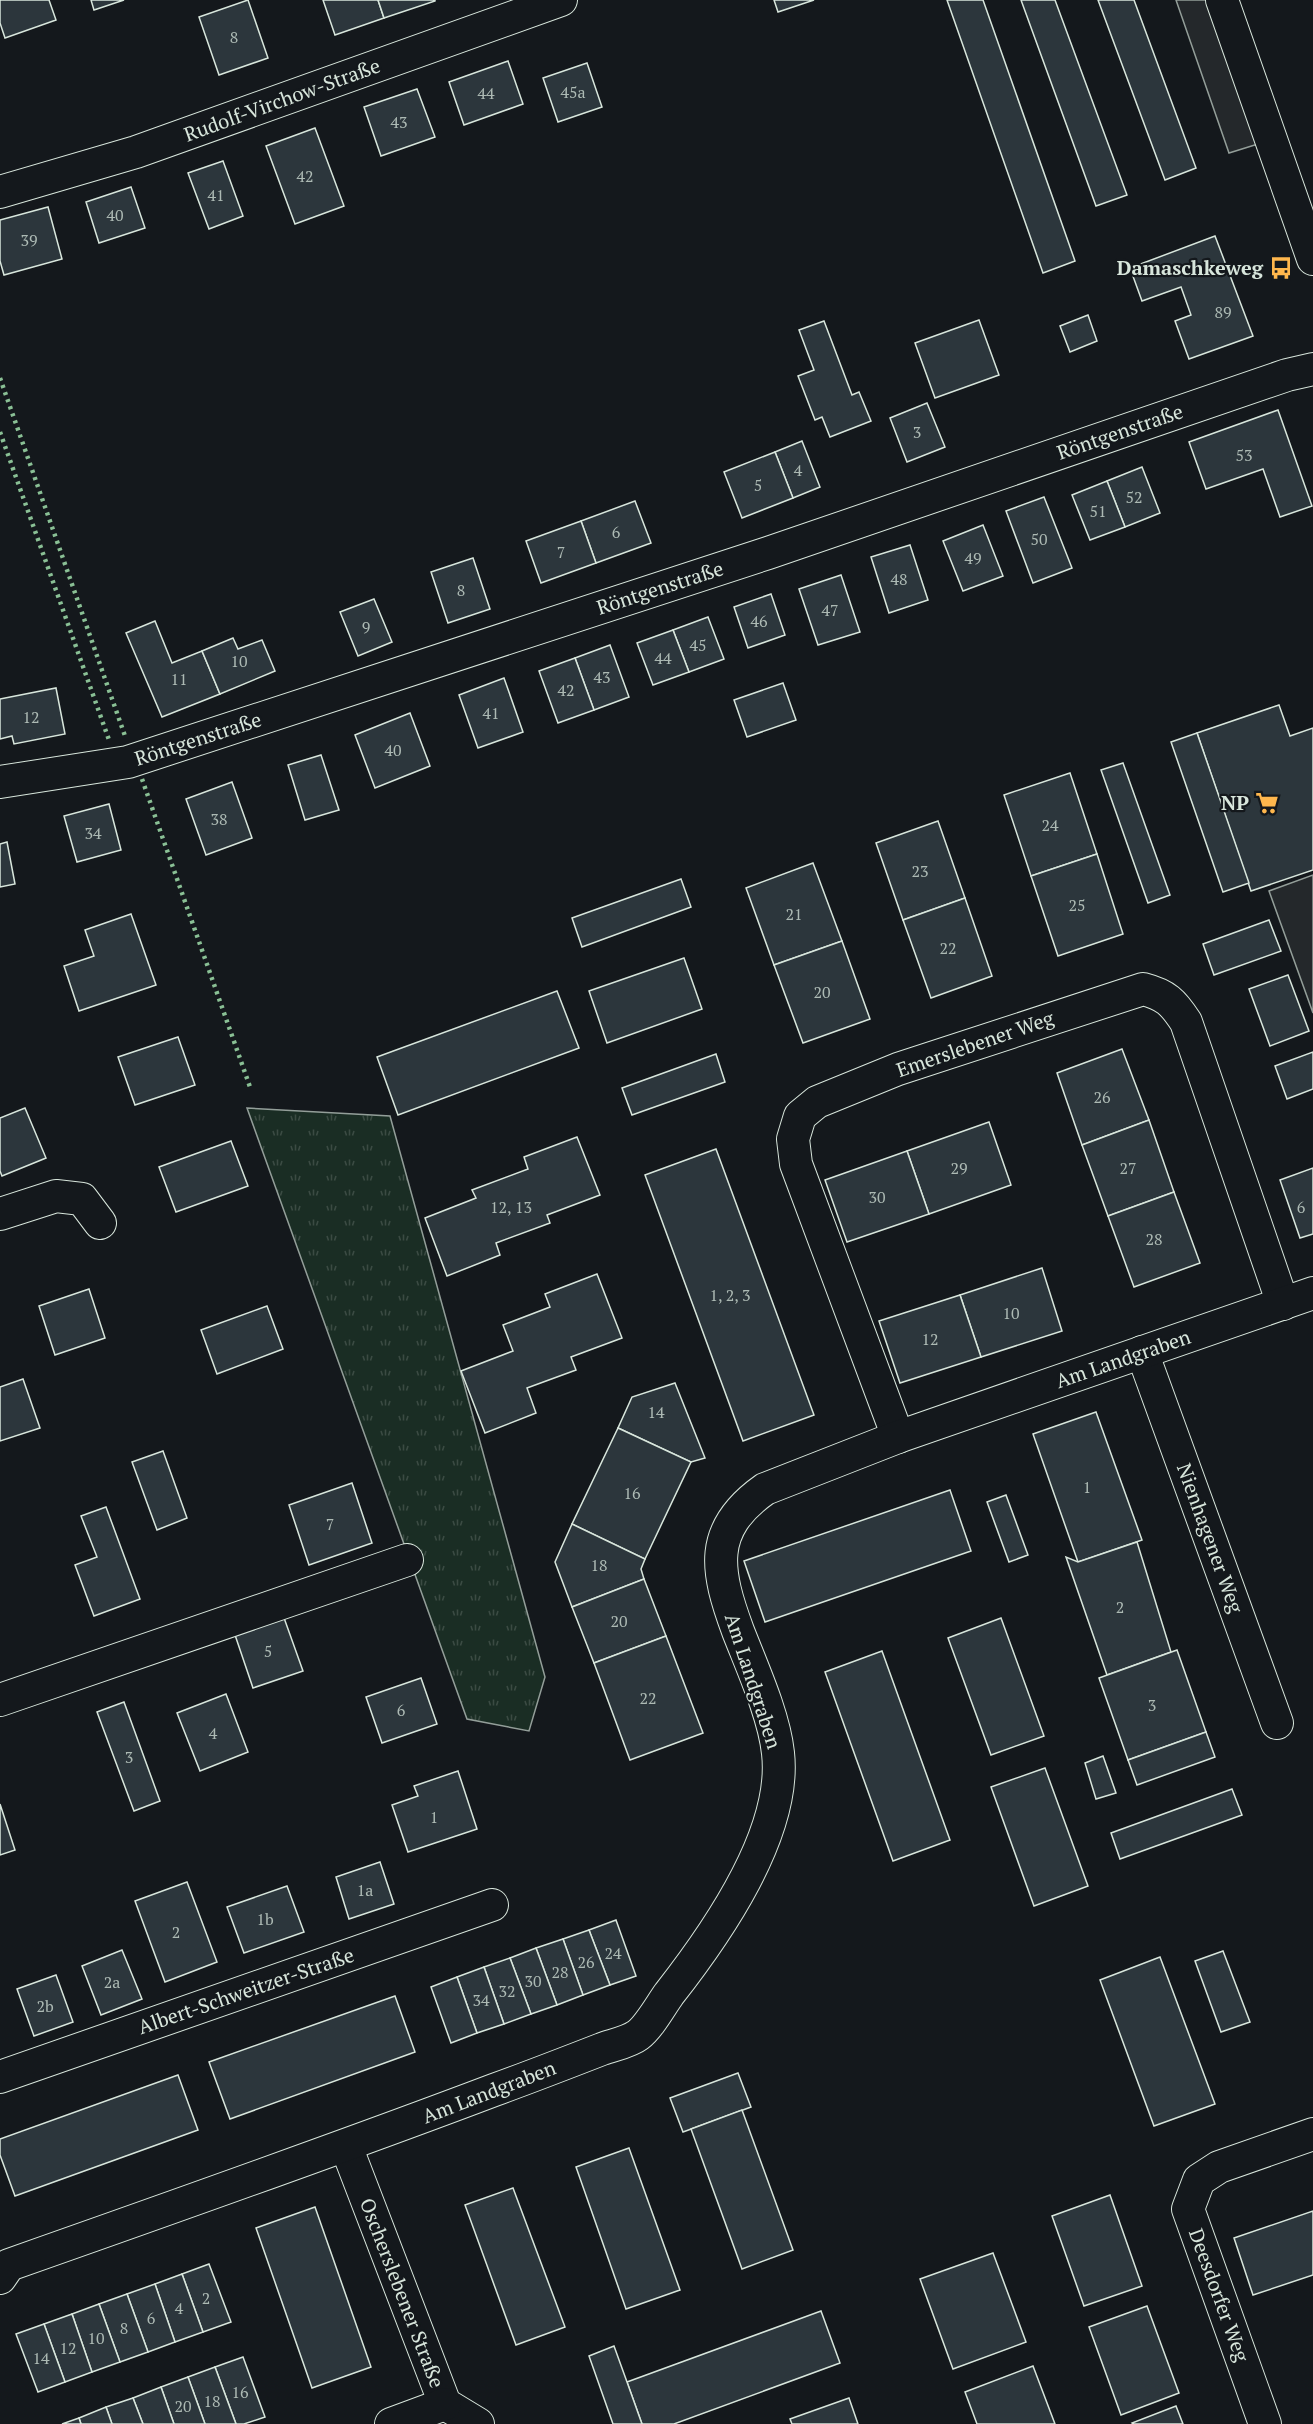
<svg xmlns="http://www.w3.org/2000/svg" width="1313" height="2424" viewBox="0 0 1313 2424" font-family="'PT Serif',serif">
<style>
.grass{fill:url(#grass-tufts);stroke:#939e99;stroke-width:1.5}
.parking{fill:#24282b;stroke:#939e99;stroke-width:1.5}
.building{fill:#2c363c;stroke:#d8e6dc;stroke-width:1.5}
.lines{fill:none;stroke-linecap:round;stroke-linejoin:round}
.street-casing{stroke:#d8e6dc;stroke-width:34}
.street{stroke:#14181c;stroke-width:32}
.hedge{stroke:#8ac095;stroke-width:4.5;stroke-dasharray:3 4.5;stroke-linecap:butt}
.labels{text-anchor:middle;stroke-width:4.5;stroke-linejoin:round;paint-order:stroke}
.number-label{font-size:16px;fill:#adbab4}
.street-label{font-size:20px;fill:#d8e6dc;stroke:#14181c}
.poi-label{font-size:20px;font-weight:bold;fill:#d8e6dc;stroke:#14181c;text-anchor:end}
</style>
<defs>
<pattern id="grass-tufts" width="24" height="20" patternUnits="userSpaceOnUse" patternTransform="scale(1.5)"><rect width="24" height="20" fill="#1a2d24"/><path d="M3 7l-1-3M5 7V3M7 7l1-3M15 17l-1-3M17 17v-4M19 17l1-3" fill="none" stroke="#3b4b43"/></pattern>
</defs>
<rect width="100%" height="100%" fill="#14181c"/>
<!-- grass -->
<path class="grass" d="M247,1108l143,8 155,561 -16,54 -62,-12z"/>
<!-- parking -->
<g class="parking">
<path d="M1176,0h32l50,144 -29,9z"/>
<path d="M1313,875v138l-44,-122z"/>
</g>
<!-- building -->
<g class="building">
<path d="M0,0h49l7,20 -51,18 -5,-15z"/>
<path d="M91,0h33l-30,10z"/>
<path d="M248,0l20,58 -49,17 -20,-58z"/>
<path d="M323,0h55l6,18 -49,17z"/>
<path d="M378,0h57v1l-51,17z"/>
<path d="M774,0h40l-36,12z"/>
<path d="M947,0h36l92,261 -32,12z"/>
<path d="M1021,0h34l72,195 -31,11z"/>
<path d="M1098,0h36l62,168 -31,12z"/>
<path d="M508,61l15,43 -59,21 -15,-43z"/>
<path d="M587,63l15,44 -44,15 -15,-44z"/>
<path d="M417,89l18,48 -54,19 -17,-49z"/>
<path d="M315,128l29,78 -49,18 -29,-78z"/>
<path d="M223,161l20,55 -34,13 -21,-56z"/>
<path d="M131,187l14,41 -46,15 -13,-41z"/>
<path d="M48,207l14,52 -58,16 -4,-14v-41z"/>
<path d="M1215,236l38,100 -64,23 -14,-38 16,-6 -10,-28 -39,14 -12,-33z"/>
<path d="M1088,315l9,26 -27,11 -10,-26z"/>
<path d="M979,320l20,55 -64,23 -20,-55z"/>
<path d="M824,321l28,74 7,-3 12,29 -41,16 -8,-20 -7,3 -17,-44 16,-6 -15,-40z"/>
<path d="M927,403l18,44 -38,15 -17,-44z"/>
<path d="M1278,410l34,96 -32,11 -17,-48 -57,20 -17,-47z"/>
<path d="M802,441l18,46 -27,11 -18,-46z"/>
<path d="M775,452l18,46 -51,20 -18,-46z"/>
<path d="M1142,467l18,46 -35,14 -18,-46z"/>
<path d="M1107,481l18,46 -35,13 -18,-45z"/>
<path d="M1044,497l28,71 -39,15 -27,-72z"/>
<path d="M635,501l16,42 -55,20 -15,-42z"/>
<path d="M581,521l15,42 -55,20 -15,-42z"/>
<path d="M983,525l20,51 -40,15 -20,-50z"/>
<path d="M910,545l18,55 -39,13 -18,-56z"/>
<path d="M473,558l17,51 -42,14 -17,-51z"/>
<path d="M841,575l19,57 -42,13 -19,-56z"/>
<path d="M771,594l14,41 -37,13 -14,-41z"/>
<path d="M374,599l18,43 -34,14 -18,-44z"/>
<path d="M708,617l16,42 -35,13 -16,-42z"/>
<path d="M155,621l17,42 30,-12 18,43 -58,23 -36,-84z"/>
<path d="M673,630l16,42 -36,13 -16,-42z"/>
<path d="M233,638l5,11 24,-9 13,31 -55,23 -18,-43z"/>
<path d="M610,645l19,52 -35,13 -19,-52z"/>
<path d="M575,658l19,52 -36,13 -19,-52z"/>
<path d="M504,678l19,54 -45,16 -19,-53z"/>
<path d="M783,683l13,37 -49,17 -13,-37z"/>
<path d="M56,688l9,46 -51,10 -2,-8 -12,3v-40z"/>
<path d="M1279,705l11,31 23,-8v142l-62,21 -54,-158z"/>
<path d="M410,713l20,53 -55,22 -20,-53z"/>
<path d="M1197,733l52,150 -26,9 -52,-150z"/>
<path d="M321,755l18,55 -34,10 -17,-55z"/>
<path d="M1123,763l47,132 -22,8 -47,-133z"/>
<path d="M1070,773l27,81 -66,22 -27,-81z"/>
<path d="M232,782l20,56 -46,17 -20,-56z"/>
<path d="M109,804l12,46 -44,12 -13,-46z"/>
<path d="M938,821l27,77 -62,22 -27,-77z"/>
<path d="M7,842l8,42 -15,3v-43z"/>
<path d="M1097,854l26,80 -65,22 -27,-80z"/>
<path d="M813,863l29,78 -68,24 -28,-77z"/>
<path d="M681,879l10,28 -109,40 -10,-29z"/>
<path d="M965,898l27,78 -61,22 -28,-78z"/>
<path d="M131,914l25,71 -77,26 -15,-45 30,-10 -9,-26z"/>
<path d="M1269,920l12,31 -67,24 -11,-31z"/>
<path d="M842,941l28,78 -67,24 -29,-78z"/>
<path d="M684,958l18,51 -95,34 -18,-52z"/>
<path d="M1288,975l21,56 -39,15 -21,-57z"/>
<path d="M557,991l22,57 -181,67 -21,-58z"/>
<path d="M178,1037l17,48 -60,20 -17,-48z"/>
<path d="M1122,1049l27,71 -67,25 -25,-72z"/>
<path d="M1313,1052v37l-26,10 -12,-33z"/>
<path d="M716,1054l9,28 -93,33 -10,-27z"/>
<path d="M25,1108l21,50 -44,18 -2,-5v-53z"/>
<path d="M1149,1120l25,72 -66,24 -26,-71z"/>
<path d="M989,1122l22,63 -82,29 -22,-63z"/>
<path d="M577,1137l23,58 -53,20 3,8 -54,20 4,12 -53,21 -22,-58 51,-20 -4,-8 56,-21 -4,-12z"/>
<path d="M231,1141l17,45 -72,26 -17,-45z"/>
<path d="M716,1149l98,266 -71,26 -98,-266z"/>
<path d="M907,1151l22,63 -82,28 -22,-62z"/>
<path d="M1313,1168v66l-13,4 -20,-58z"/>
<path d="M1174,1192l26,71 -66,24 -26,-71z"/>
<path d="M1042,1268l20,63 -81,26 -21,-62z"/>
<path d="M597,1274l25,64 -51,19 5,13 -49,18 9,25 -51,20 -24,-62 52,-20 -10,-26 47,-18 -5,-13z"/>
<path d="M89,1289l16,49 -50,17 -16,-49z"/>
<path d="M960,1295l21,62 -81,26 -21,-62z"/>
<path d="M267,1306l16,43 -66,25 -16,-44z"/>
<path d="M23,1379l17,49 -40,13v-54z"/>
<path d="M675,1383l30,75 -14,4 -73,-34 14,-31z"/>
<path d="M1096,1412l46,128 -64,22 -45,-128z"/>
<path d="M618,1428l73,34 -46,97 -73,-35z"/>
<path d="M163,1451l24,67 -30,12 -25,-68z"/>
<path d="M352,1483l20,60 -63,22 -20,-60z"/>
<path d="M950,1490l21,61 -206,71 -21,-61z"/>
<path d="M1006,1495l22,60 -19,7 -22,-60z"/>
<path d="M106,1507l34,92 -46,17 -19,-51 22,-8 -16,-41z"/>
<path d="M572,1524l73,35 -4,10 3,10 -72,28 -17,-45z"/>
<path d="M1137,1542l34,110 -64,23 -41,-118 12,5z"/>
<path d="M644,1579l22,57 -72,27 -22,-56z"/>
<path d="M283,1615l20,56 -50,17 -19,-56z"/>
<path d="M1001,1618l43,118 -53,19 -43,-117z"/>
<path d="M666,1636l37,97 -73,27 -36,-97z"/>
<path d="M1177,1650l29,82 -78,28 -29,-82z"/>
<path d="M882,1651l68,189 -57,21 -68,-189z"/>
<path d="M421,1678l16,46 -55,19 -16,-46z"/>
<path d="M226,1694l22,58 -48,19 -23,-58z"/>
<path d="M124,1702l36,99 -26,10 -37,-99z"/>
<path d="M1206,1732l9,25 -78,28 -9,-25z"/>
<path d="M1103,1756l13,37 -20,6 -11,-36z"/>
<path d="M1045,1768l43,118 -54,20 -43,-119z"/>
<path d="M458,1771l19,58 -69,23 -16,-47 26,-9 -4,-10z"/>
<path d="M1232,1789l10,26 -122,44 -9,-26z"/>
<path d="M0,1804l15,46 -15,5z"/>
<path d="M380,1862l14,42 -45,15 -13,-42z"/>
<path d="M187,1882l30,80 -52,20 -30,-81z"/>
<path d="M287,1886l17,46 -60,21 -17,-46z"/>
<path d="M616,1920l20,56 -26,9 -21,-55z"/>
<path d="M589,1930l21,55 -27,10 -20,-56z"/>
<path d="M563,1939l20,56 -26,10 -21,-57z"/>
<path d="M536,1948l21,57 -26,9 -21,-56z"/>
<path d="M122,1950l20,49 -41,16 -19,-49z"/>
<path d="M1223,1951l27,71 -29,10 -26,-71z"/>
<path d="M1160,1957l55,147 -61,22 -54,-146z"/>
<path d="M510,1958l21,56 -27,10 -20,-57z"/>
<path d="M484,1967l20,57 -27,9 -20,-56z"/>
<path d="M56,1975l17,47 -39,14 -17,-47z"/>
<path d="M457,1977l20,56 -26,10 -20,-56z"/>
<path d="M395,1996l20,56 -185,67 -21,-57z"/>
<path d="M738,2073l13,34 -68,25 -13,-34z"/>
<path d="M178,2075l20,55 -183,66 -15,-41v-16z"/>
<path d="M742,2110l51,140 -51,19 -51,-140z"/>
<path d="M629,2148l51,142 -54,19 -50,-142z"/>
<path d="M513,2188l52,139 -49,18 -51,-140z"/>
<path d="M1110,2195l32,91 -58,20 -32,-90z"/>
<path d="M315,2207l56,160 -59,21 -56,-160z"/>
<path d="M1313,2211v64l-60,20 -19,-57z"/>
<path d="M993,2253l33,89 -73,27 -33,-90z"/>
<path d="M209,2264l22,58 -28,10 -21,-58z"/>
<path d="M182,2274l21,58 -28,10 -20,-58z"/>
<path d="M155,2284l20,58 -27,10 -21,-58z"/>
<path d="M127,2294l21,58 -28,10 -21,-58z"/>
<path d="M99,2304l21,58 -28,10 -20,-58z"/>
<path d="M1147,2306l32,87 -58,22 -32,-88z"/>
<path d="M821,2311l19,52 -166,61h-32l-15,-42z"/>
<path d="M72,2314l20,58 -27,10 -21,-58z"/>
<path d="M44,2324l21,58 -27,10 -22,-58z"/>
<path d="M614,2346l13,36 15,42h-29l-24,-68z"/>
<path d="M243,2357l22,60 -21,7h-8l-21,-57z"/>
<path d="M1033,2366l22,58h-78l-12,-32z"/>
<path d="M215,2367l21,57h-31l-17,-47z"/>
<path d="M188,2377l17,47h-31l-13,-37z"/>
<path d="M161,2387l13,37h-31l-10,-26z"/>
<path d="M133,2398l10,26h-31l-6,-17z"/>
<path d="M849,2398l9,26h-66l-2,-5z"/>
<path d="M1176,2406l7,18h-50l-1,-1z"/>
<path d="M106,2407l6,17h-31l-2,-6z"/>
<path d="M79,2418l2,6h-19z"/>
</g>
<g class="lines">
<!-- street casing -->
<g class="street-casing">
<g id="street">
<path d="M1222,0l91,259"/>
<path d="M0,192l136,-40 425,-152"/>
<path d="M0,782l128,-20 640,-209 519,-178 26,-6"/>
<path d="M0,1214l56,-18 26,3 18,24"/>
<path d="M1142,1352l135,371"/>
<path d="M898,1437l-102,-273 -3,-25 7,-23 17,-14 81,-33 245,-80c23,6 30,13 43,33l97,282"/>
<path d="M0,1700l407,-140"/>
<path d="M0,2077l492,-172"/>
<path d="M346,2146l99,258 33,20"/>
<path d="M0,2278l9,-13c162,-57 324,-114 485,-175 36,-13 72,-27 108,-41 11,-4 27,-7 36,-14 11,-8 23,-30 31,-41 47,-60 118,-161 109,-241 -4,-38 -26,-86 -40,-122 -22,-60 -31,-101 27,-142l133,-52 415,-144"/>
<path d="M391,2424l54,-20"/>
<path d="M1265,2424l-77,-215 11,-29 20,-13 94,-33"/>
</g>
</g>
<!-- street -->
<use href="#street" class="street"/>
<!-- hedge -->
<g class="hedge">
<path d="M0,378l125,358"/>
<path d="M0,432l109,308"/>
<path d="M142,779l108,308"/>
</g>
</g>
<!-- icons -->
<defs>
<g id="bus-bare" transform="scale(1.8)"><path d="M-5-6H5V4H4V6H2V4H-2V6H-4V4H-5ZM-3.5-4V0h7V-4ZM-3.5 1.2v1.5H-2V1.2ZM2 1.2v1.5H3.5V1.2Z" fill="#ffb74d" stroke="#14181c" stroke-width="2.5" paint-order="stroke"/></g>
<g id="supermarket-bare" transform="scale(1.8)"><path d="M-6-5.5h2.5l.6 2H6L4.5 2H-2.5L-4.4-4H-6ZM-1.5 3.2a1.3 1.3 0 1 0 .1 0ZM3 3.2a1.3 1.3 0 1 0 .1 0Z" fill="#ffb74d" stroke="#14181c" stroke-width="2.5" paint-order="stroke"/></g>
</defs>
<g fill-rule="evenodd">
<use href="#bus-bare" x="1281" y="268"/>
<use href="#supermarket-bare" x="1267" y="803"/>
</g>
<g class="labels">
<!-- number labels -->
<g class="number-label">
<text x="234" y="43">8</text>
<text x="573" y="98">45a</text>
<text x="486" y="99">44</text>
<text x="399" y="128">43</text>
<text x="305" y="182">42</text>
<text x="216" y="201">41</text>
<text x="115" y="221">40</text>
<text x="29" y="246">39</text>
<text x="1223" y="318">89</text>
<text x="917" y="438">3</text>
<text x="1244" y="461">53</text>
<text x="798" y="476">4</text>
<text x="758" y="491">5</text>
<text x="1134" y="503">52</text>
<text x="1098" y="517">51</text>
<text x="616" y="538">6</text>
<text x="1039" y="545">50</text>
<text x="561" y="558">7</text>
<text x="973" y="564">49</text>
<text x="899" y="585">48</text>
<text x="461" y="596">8</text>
<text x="830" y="616">47</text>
<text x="759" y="627">46</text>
<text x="366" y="633">9</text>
<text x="698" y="651">45</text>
<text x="663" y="664">44</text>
<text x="239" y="667">10</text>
<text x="602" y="683">43</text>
<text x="179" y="685">11</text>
<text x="566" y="696">42</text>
<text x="491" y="719">41</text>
<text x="31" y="723">12</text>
<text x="393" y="756">40</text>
<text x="219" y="825">38</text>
<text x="1050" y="831">24</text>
<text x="93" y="839">34</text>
<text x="920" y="877">23</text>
<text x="1077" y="911">25</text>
<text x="794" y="920">21</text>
<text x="948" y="954">22</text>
<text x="822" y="998">20</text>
<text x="1102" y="1103">26</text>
<text x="959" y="1174">29</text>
<text x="1128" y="1174">27</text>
<text x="877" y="1203">30</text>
<text x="511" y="1213">12, 13</text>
<text x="1301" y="1213">6</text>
<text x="1154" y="1245">28</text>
<text x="730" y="1301">1, 2, 3</text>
<text x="1011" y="1319">10</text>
<text x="930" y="1345">12</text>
<text x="656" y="1418">14</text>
<text x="1087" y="1493">1</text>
<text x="632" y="1499">16</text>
<text x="330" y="1530">7</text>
<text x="599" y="1571">18</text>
<text x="1120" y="1613">2</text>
<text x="619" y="1627">20</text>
<text x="268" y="1657">5</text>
<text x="648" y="1704">22</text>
<text x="1152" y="1711">3</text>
<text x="401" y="1716">6</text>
<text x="213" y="1739">4</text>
<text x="129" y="1763">3</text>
<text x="434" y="1823">1</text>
<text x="365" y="1896">1a</text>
<text x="265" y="1925">1b</text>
<text x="176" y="1938">2</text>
<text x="613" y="1959">24</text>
<text x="586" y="1968">26</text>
<text x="560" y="1978">28</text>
<text x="533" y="1987">30</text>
<text x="112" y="1988">2a</text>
<text x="507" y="1997">32</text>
<text x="481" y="2006">34</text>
<text x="45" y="2012">2b</text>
<text x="206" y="2304">2</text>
<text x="179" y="2314">4</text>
<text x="151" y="2324">6</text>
<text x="124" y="2334">8</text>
<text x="96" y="2344">10</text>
<text x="68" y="2354">12</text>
<text x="41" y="2364">14</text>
<text x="240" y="2398">16</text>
<text x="212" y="2407">18</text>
<text x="183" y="2412">20</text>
</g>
<!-- street labels -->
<g class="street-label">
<text transform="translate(282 100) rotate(-20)" y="7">Rudolf-Virchow-Straße</text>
<text transform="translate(1120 432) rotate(-19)" y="7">Röntgenstraße</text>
<text transform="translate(660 588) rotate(-18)" y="7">Röntgenstraße</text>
<text transform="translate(198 739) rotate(-18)" y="7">Röntgenstraße</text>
<text transform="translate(975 1044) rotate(-19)" y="7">Emerslebener Weg</text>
<text transform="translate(1123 1359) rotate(-19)" y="7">Am Landgraben</text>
<text transform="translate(1210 1538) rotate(70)" y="7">Nienhagener Weg</text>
<text transform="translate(753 1681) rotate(72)" y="7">Am Landgraben</text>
<text transform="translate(246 1991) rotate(-19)" y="7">Albert-Schweitzer-Straße</text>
<text transform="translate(489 2092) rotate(-21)" y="7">Am Landgraben</text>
<text transform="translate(402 2293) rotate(69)" y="7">Oscherslebener Straße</text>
<text transform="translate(1219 2295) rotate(70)" y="7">Deesdorfer Weg</text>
</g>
<!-- poi labels -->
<g class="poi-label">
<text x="1263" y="275">Damaschkeweg</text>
<text x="1249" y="810">NP</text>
</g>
</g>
</svg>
